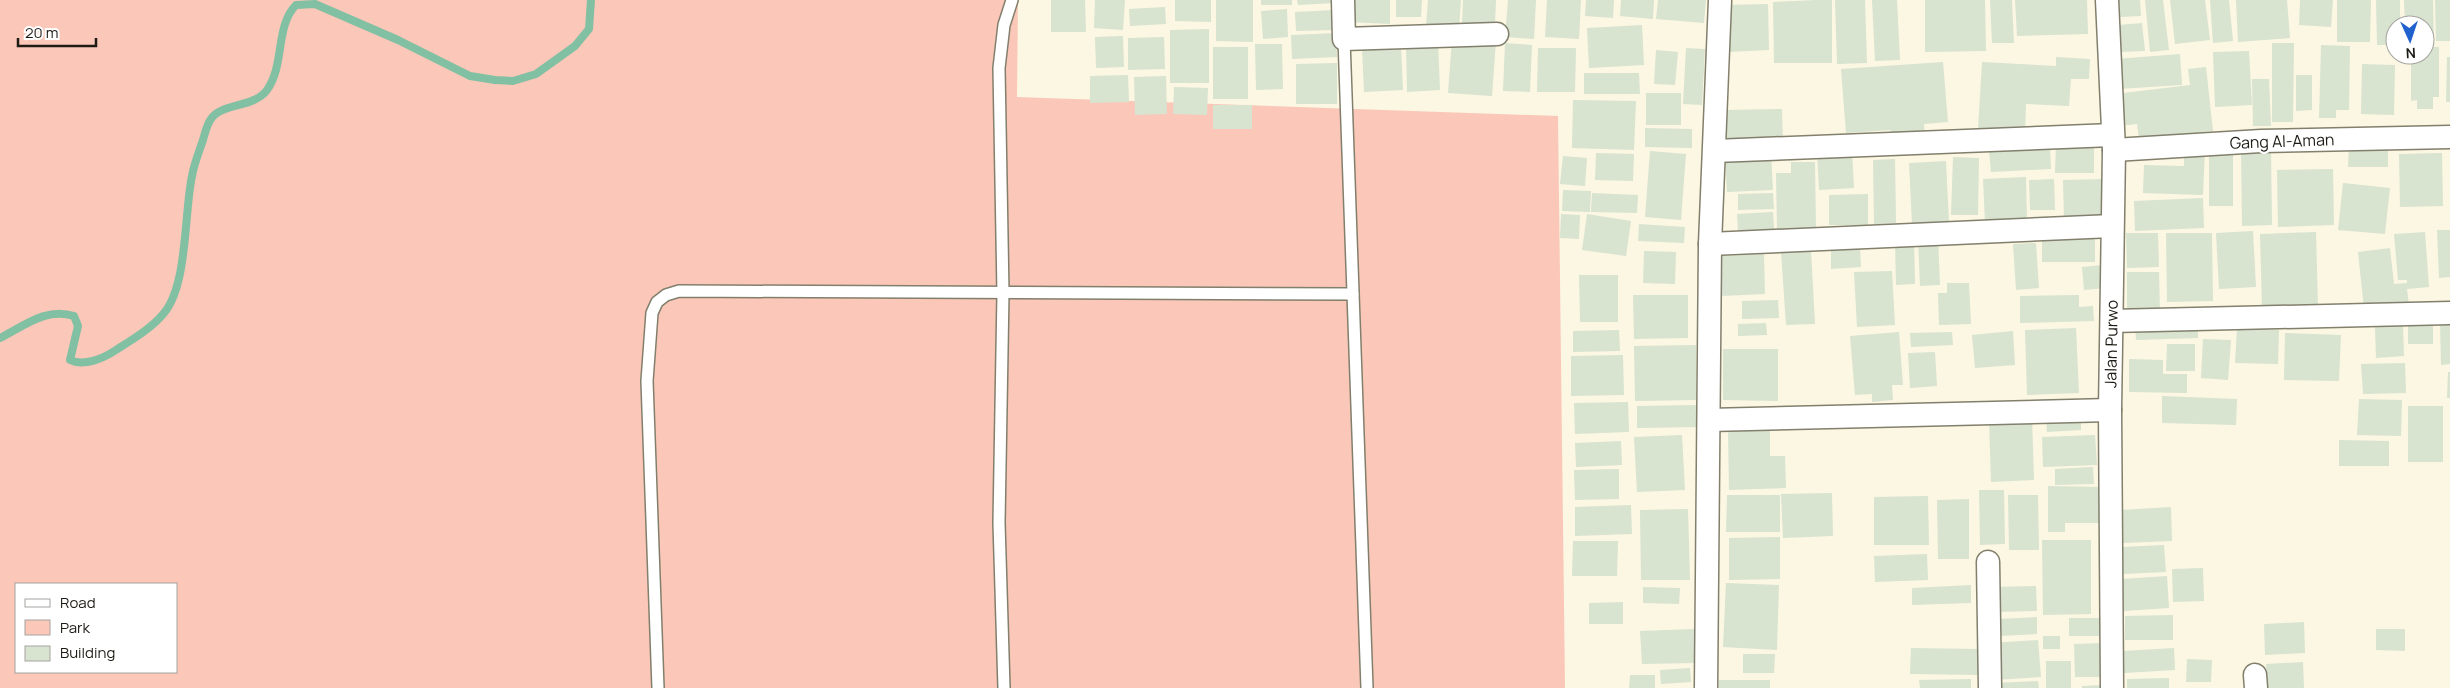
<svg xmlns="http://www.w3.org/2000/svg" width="2450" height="688" viewBox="0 0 2450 688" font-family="Manrope,sans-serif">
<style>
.green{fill:#fbc7b9;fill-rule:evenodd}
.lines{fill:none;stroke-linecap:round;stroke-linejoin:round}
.stream{stroke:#82c0a3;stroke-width:8}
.building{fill:#d8e3d0}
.service-casing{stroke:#827f6c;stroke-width:14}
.minor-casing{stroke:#827f6c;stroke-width:25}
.service{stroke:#fff;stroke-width:11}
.minor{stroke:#fff;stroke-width:22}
.labels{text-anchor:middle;stroke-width:4.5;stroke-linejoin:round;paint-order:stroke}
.street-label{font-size:16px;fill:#1d1b14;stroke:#fff}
</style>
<rect width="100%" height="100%" fill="#fbf7e2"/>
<!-- green -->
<path class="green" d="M0,0h1018l-1,97 541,19 7,572h-1565zM16,584h160v88h-160z"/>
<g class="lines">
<!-- stream -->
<path class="stream" d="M0,338c24,-12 46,-31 74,-22l4,10 -8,34c14,7 34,-2 46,-10 17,-11 36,-22 48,-37 24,-29 20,-100 28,-137 2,-12 7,-24 11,-36 2,-7 4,-16 8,-21 10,-16 43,-11 56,-29 18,-25 8,-64 29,-85l19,-1 83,36 72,36 25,4 18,1 23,-7 39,-28 14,-17 2,-29"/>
</g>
<!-- building -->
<g class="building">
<path d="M1051,0h34l1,32h-35z"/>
<path d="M1095,0h30l-2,30 -29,-2z"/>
<path d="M1175,0h36v22l-36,-1z"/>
<path d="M1216,0h37v42l-37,-1z"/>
<rect x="1261" y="0" width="31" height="5"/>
<path d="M1297,0h38v3l-37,2z"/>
<path d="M1348,0h42v24l-43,-2z"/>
<path d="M1396,0h26l-1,17h-25z"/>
<path d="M1428,0h33l-2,28 -33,-2z"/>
<path d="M1463,0h33l-1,25 -33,-2z"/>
<path d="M1508,0h28l-2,39 -29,-2z"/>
<path d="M1547,0h34l-2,39 -34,-2z"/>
<path d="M1586,0h28l-1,18 -28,-2z"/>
<path d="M1621,0h33l-1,19 -33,-3z"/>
<path d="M1658,0h48l-2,23 -48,-4z"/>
<path d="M1816,0h16v63h-58l-1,-61z"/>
<path d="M1835,0h30l2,63 -30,1z"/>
<path d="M1872,0h25l3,60 -25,1z"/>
<path d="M1925,0h60l1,51 -61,1z"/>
<path d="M1990,0h22l2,43h-22z"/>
<path d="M2015,0h72l1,34 -71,2z"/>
<path d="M2119,0h21l1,16 -22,1z"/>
<path d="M2145,0h18l6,50 -19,2z"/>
<path d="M2170,0h35l5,40 -35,4z"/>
<path d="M2210,0h19l4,41 -20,2z"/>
<path d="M2236,0h51l3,38 -52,4z"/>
<path d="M2300,0h33l-2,27 -32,-2z"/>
<path d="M2337,0h34l-1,42h-33z"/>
<path d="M2376,0h24v25h-5v20h-18z"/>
<path d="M2404,0h29l1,42h-9v-17h-20z"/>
<path d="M2435,0h15v41h-14z"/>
<path d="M1768,4l1,46 -41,2 -2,-47z"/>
<path d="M1165,7l1,17 -36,2 -1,-17z"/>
<path d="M1287,9l1,28 -25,2 -2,-28z"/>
<path d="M1334,10l1,20 -39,1 -1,-19z"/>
<path d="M2142,23l3,28 -25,1 -2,-27z"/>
<path d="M1642,25l2,40 -55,3 -2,-40z"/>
<path d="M1209,29v54h-39v-53z"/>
<path d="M1336,33l1,24 -45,2 -1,-24z"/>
<path d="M1123,36l1,31 -28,1 -1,-31z"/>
<path d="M1164,37l1,32 -37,1v-32z"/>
<path d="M1452,39l44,2 -4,55 -44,-3z"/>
<path d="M1438,41l2,49 -33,2 -1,-50z"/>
<path d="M1505,43l27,2 -2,47 -27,-1z"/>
<path d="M2272,43h22l-1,79h-21z"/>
<path d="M1255,44h27l1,45 -27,1z"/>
<path d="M2321,45l29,1 -1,64h-13v8h-17z"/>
<path d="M1401,46l2,44 -39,2 -2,-44z"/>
<rect x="1213" y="47" width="35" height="52"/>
<path d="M2425,47h14v50h-6v12h-16v-9l-6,1v-46h14z"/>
<path d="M1538,48h38l-1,44h-38z"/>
<path d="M1686,48l19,1 -3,56 -19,-1z"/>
<path d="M1656,50l22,2 -3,33 -21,-1z"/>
<path d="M2249,51l3,54 -37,2 -2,-55z"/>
<path d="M2180,54l2,31 -64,4 -2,-30z"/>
<path d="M2056,57l34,2 -1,20h-18l-2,27 -43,-2 -1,28 -47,-3 4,-67 74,4z"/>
<path d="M2447,57h3v45h-4z"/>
<path d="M1943,62l5,60 -24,2 1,15 -33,2 -1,-11 -45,3 -5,-64z"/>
<path d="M1337,63v41h-41v-40z"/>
<path d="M2362,64l33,1 -1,50 -33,-1z"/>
<path d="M2206,67l7,64 -74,8 -2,-15 -18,2 -4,-32 75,-9 -2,-16z"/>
<path d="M1584,73h55l1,21h-56z"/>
<path d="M1128,75l1,27 -39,1v-27z"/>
<path d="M2296,75h16v35l-16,1z"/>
<path d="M1166,76l1,38 -32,1 -1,-38z"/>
<path d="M2252,79h17l2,47h-18z"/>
<path d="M1174,87l34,1 -1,27 -34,-1z"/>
<rect x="1646" y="93" width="35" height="32"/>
<path d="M1573,100l63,1 -2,49 -62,-2z"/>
<rect x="1213" y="105" width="39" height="24"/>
<path d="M1782,109l1,37 -58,1v-37z"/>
<path d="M1645,128l47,1v19l-47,-1z"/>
<path d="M2349,144l39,1v22h-40z"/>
<path d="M2056,145h38v28h-39z"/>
<path d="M2050,147l1,22 -60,3 -2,-22z"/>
<path d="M2184,148h21l-2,47 -60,-2 1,-28 40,1z"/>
<path d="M2241,148h30l1,77 -30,1z"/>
<path d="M1852,150l2,38 -35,2 -2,-38z"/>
<path d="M1650,151l36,3 -5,66 -36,-3z"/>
<path d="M1596,153l38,1 -1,27 -38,-1z"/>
<rect x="2209" y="153" width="24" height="53"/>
<path d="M2442,153l1,53 -43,1 -1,-53z"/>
<path d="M1771,154l2,36 -46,2 -2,-36z"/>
<path d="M1563,156l24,2 -2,28 -25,-2z"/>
<path d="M1953,157l26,1 -1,57h-27z"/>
<path d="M1895,159l1,64 -22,1 -1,-64z"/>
<path d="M1946,161l3,62 -37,1 -3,-61z"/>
<path d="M1791,162h24l1,67 -39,1 -1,-57h15z"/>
<path d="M2333,169l1,56 -56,2 -1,-57z"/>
<path d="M2026,177l1,44 -42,2 -2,-44z"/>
<path d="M2054,179l1,31h-25l-1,-30z"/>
<path d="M2104,179v41h-40l-1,-40z"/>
<path d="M2343,183l47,5 -5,46 -47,-4z"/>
<path d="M1563,190l28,1 -1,21 -28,-1z"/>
<path d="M1592,193l46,2 -1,18 -46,-1z"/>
<path d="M1773,193l1,16 -36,1v-16z"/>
<path d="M1868,194v31h-39v-30z"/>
<path d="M2203,198l1,30 -69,3 -1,-30z"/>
<path d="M1773,212l1,17 -36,2 -1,-17z"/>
<path d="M1561,214l19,1 -1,24 -19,-1z"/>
<path d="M1587,214l44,7 -5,35 -44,-6z"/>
<path d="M1639,224l46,3 -1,16 -46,-2z"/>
<path d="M2437,230h13v47l-11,1z"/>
<path d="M2253,231l3,56 -37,2 -3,-56z"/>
<rect x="2042" y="232" width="53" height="30"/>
<path d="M2316,232l2,75 -56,2 -2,-75z"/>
<path d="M2425,232l4,55 -22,2 2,16 -45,4 -6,-57 32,-4 4,36 13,-1v-3h-9l-4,-46z"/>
<path d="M2126,233h32l1,34 -32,1z"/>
<path d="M2166,233h46l1,68 -46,1z"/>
<path d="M1938,237l2,48 -20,1 -2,-48z"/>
<path d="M1914,239l1,45 -19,1 -1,-45z"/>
<path d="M2036,243l3,45 -23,2 -3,-46z"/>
<path d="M1860,246l1,21 -30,2v-22z"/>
<path d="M1811,250l4,74 -29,1 -5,-74z"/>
<path d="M1644,251l32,1 -1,32 -32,-1z"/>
<path d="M1764,254l1,40 -43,2 -1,-40z"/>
<path d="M2103,265l3,23 -22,2 -2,-23z"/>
<path d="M1892,271l3,54 -38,2 -3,-55z"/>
<path d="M2127,272h32l1,42 -33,1z"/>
<path d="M1579,275h39v47h-38z"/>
<path d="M1947,283h22l2,41 -32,1 -1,-32h9z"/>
<path d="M1633,295h55v43l-54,1z"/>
<path d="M2079,295v12l14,-1 1,15 -74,2v-27z"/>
<path d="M1778,300l1,18 -37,1v-18z"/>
<rect x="2408" y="322" width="25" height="22"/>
<path d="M1766,323l1,12 -29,1v-12z"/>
<path d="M2440,323h10v41l-9,1z"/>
<path d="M2198,324v14l-62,2 -1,-14z"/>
<path d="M2403,326l1,30 -28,2 -1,-31z"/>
<path d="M2076,328l3,65 -52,2 -2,-65z"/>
<path d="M2237,328l42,2 -1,34 -43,-1z"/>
<path d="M1619,330l1,21 -47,1v-21z"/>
<path d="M2013,331l2,34 -40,3 -3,-33z"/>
<path d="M1899,332l4,53h-11l1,15 -21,2v-8l-17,1 -5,-59z"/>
<path d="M1952,332l1,13 -42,2 -1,-14z"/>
<path d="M2285,333l56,2 -2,46 -55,-1z"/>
<path d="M2203,339l28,1 -3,40 -27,-2z"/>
<path d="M2167,344h28v27h-29z"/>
<path d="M1696,345v55l-61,1 -1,-55z"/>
<path d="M1723,349h55v52l-55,-1z"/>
<path d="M1935,352l2,34 -27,2 -2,-35z"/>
<path d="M1623,355l1,40 -53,1v-40z"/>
<path d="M2129,359l34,1v14h24v19l-58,-1z"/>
<path d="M2405,363l1,30 -43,1 -2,-30z"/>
<path d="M2448,372h2v26h-3z"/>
<path d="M2162,396l75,3 -1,26 -74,-2z"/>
<path d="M2359,399l43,1 -1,36 -44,-1z"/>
<path d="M1628,402l1,30 -54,2 -1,-31z"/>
<path d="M1698,405l1,22 -62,1v-22z"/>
<rect x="2408" y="406" width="35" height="56"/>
<path d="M2081,417v13l-34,2 -1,-13z"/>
<path d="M2032,418l2,62 -43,2 -2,-62z"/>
<path d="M1770,428v28h15l1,32 -57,2 -1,-61z"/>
<path d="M1682,435l3,55 -48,2 -3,-55z"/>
<path d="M2095,435l2,30 -54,2 -1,-30z"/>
<path d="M2339,440l50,1v25h-50z"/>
<path d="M1621,441l1,24 -46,2 -1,-24z"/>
<path d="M2093,467l1,17 -39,1v-16z"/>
<path d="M1619,469v30l-44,1 -1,-30z"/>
<path d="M2048,486l54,1v36h-37v9h-17z"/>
<path d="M1979,490h25l1,54 -25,1z"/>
<path d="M1832,493l1,43 -50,2 -2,-44z"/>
<path d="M1727,495h53v37h-54z"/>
<path d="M2008,495h30l1,55h-30z"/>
<path d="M1928,496l1,49h-55v-48z"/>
<path d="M1969,499v60h-31l-1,-59z"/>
<path d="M1631,505l1,29 -57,2v-29z"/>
<path d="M2171,507l1,34 -50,2 -1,-33z"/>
<path d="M1688,509l2,71h-49l-1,-70z"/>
<path d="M1780,537v42l-51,1v-42z"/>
<path d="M2042,540h49v74l-48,1z"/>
<path d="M1573,541h45l-1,35h-45z"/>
<path d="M2164,545l2,27 -43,2 -1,-27z"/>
<path d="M1927,554l1,26 -53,2 -1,-26z"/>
<path d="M2203,568l1,33 -31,1 -1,-33z"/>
<path d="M2167,576l2,32 -45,3 -2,-32z"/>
<path d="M1726,583l53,2 -2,65 -54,-3z"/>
<path d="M1971,585v18l-59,2v-17z"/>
<path d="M2036,586l1,25 -41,1 -1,-25z"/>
<path d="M1643,587l37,1 -1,16 -36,-1z"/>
<path d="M1623,602v22h-34v-21z"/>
<path d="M2173,615v25h-48v-24z"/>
<path d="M2037,617v17l-38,2 -1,-17z"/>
<rect x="2069" y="618" width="34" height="18"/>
<path d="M2304,622l1,31 -40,2 -1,-31z"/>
<path d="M1694,629l1,34 -53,1 -2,-33z"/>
<path d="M2376,629h29v22l-29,-1z"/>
<rect x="2043" y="636" width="17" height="13"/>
<path d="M2038,640l3,37 -47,3 -3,-37z"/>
<path d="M2101,643l1,34h-27l-1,-33z"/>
<path d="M1911,648l68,1v26l-69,-1z"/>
<path d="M2174,648l1,22 -51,3 -1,-22z"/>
<path d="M1743,654h32l-1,19h-31z"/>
<path d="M2187,659l25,1 -1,22h-25z"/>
<rect x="2046" y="661" width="25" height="27"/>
<path d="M2303,662l1,26h-37l-1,-24z"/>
<path d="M1690,668l1,14 -30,2 -1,-14z"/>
<path d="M1630,675h25v13h-26z"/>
<path d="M2169,678v10h-42v-9z"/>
<path d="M1971,679v9h-51l-1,-8z"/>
<rect x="1719" y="680" width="51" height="8"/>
<path d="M2038,681l1,7h-46v-5z"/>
<path d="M2103,685v3h-21v-2z"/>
</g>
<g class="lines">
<!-- service casing -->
<g class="service-casing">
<g id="service">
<path d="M1344,39l23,649"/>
<path d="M658,688l-11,-307 5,-68 5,-11 9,-7 13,-4 674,3"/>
<path d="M1004,688l-5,-165 4,-230 -4,-225 5,-43 8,-25"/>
</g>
</g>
<!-- minor casing -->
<g class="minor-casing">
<g id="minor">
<path d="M1343,0l1,39 153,-5"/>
<path d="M2107,0l7,150 -4,260 2,278"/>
<path d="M2114,150l147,-9 189,-4"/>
<path d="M1715,151l397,-16"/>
<path d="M1710,244l402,-18"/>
<path d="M2112,321l338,-8"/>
<path d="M1709,420l401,-10"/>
<path d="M1988,562l2,126"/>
<path d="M2255,675l1,13"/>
<path d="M1706,688l4,-444 10,-244"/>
</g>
</g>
<!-- service -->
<use href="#service" class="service"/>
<!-- minor -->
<use href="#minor" class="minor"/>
</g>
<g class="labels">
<!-- street labels -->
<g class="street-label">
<text transform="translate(2282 141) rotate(-2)" y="6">Gang Al-Aman</text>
<text transform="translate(2111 344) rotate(-89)" y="6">Jalan Purwo</text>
</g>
</g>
<!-- legend -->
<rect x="15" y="583" width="162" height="90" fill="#ffffff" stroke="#a5a4a1"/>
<rect x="25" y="599" width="25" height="8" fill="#ffffff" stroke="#a5a4a1"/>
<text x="60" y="608" font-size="15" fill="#1d1b14">Road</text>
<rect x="25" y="620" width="25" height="15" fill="#fbc7b9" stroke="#a5a4a1"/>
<text x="60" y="633" font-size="15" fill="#1d1b14">Park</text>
<rect x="25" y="646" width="25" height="15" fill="#d8e3d0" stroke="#a5a4a1"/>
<text x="60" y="658" font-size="15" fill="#1d1b14">Building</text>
<!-- north arrow -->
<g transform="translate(2410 40) rotate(177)"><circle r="24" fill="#ffffff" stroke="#a5a4a1"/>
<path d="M0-4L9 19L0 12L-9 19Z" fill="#2061cd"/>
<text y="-8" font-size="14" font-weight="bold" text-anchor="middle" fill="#1d1b14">N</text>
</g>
<!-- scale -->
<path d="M18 38v8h78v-8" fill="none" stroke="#1d1b14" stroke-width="2.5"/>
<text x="25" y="38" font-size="15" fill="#1d1b14" stroke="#ffffff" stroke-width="4" paint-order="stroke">20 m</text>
</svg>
